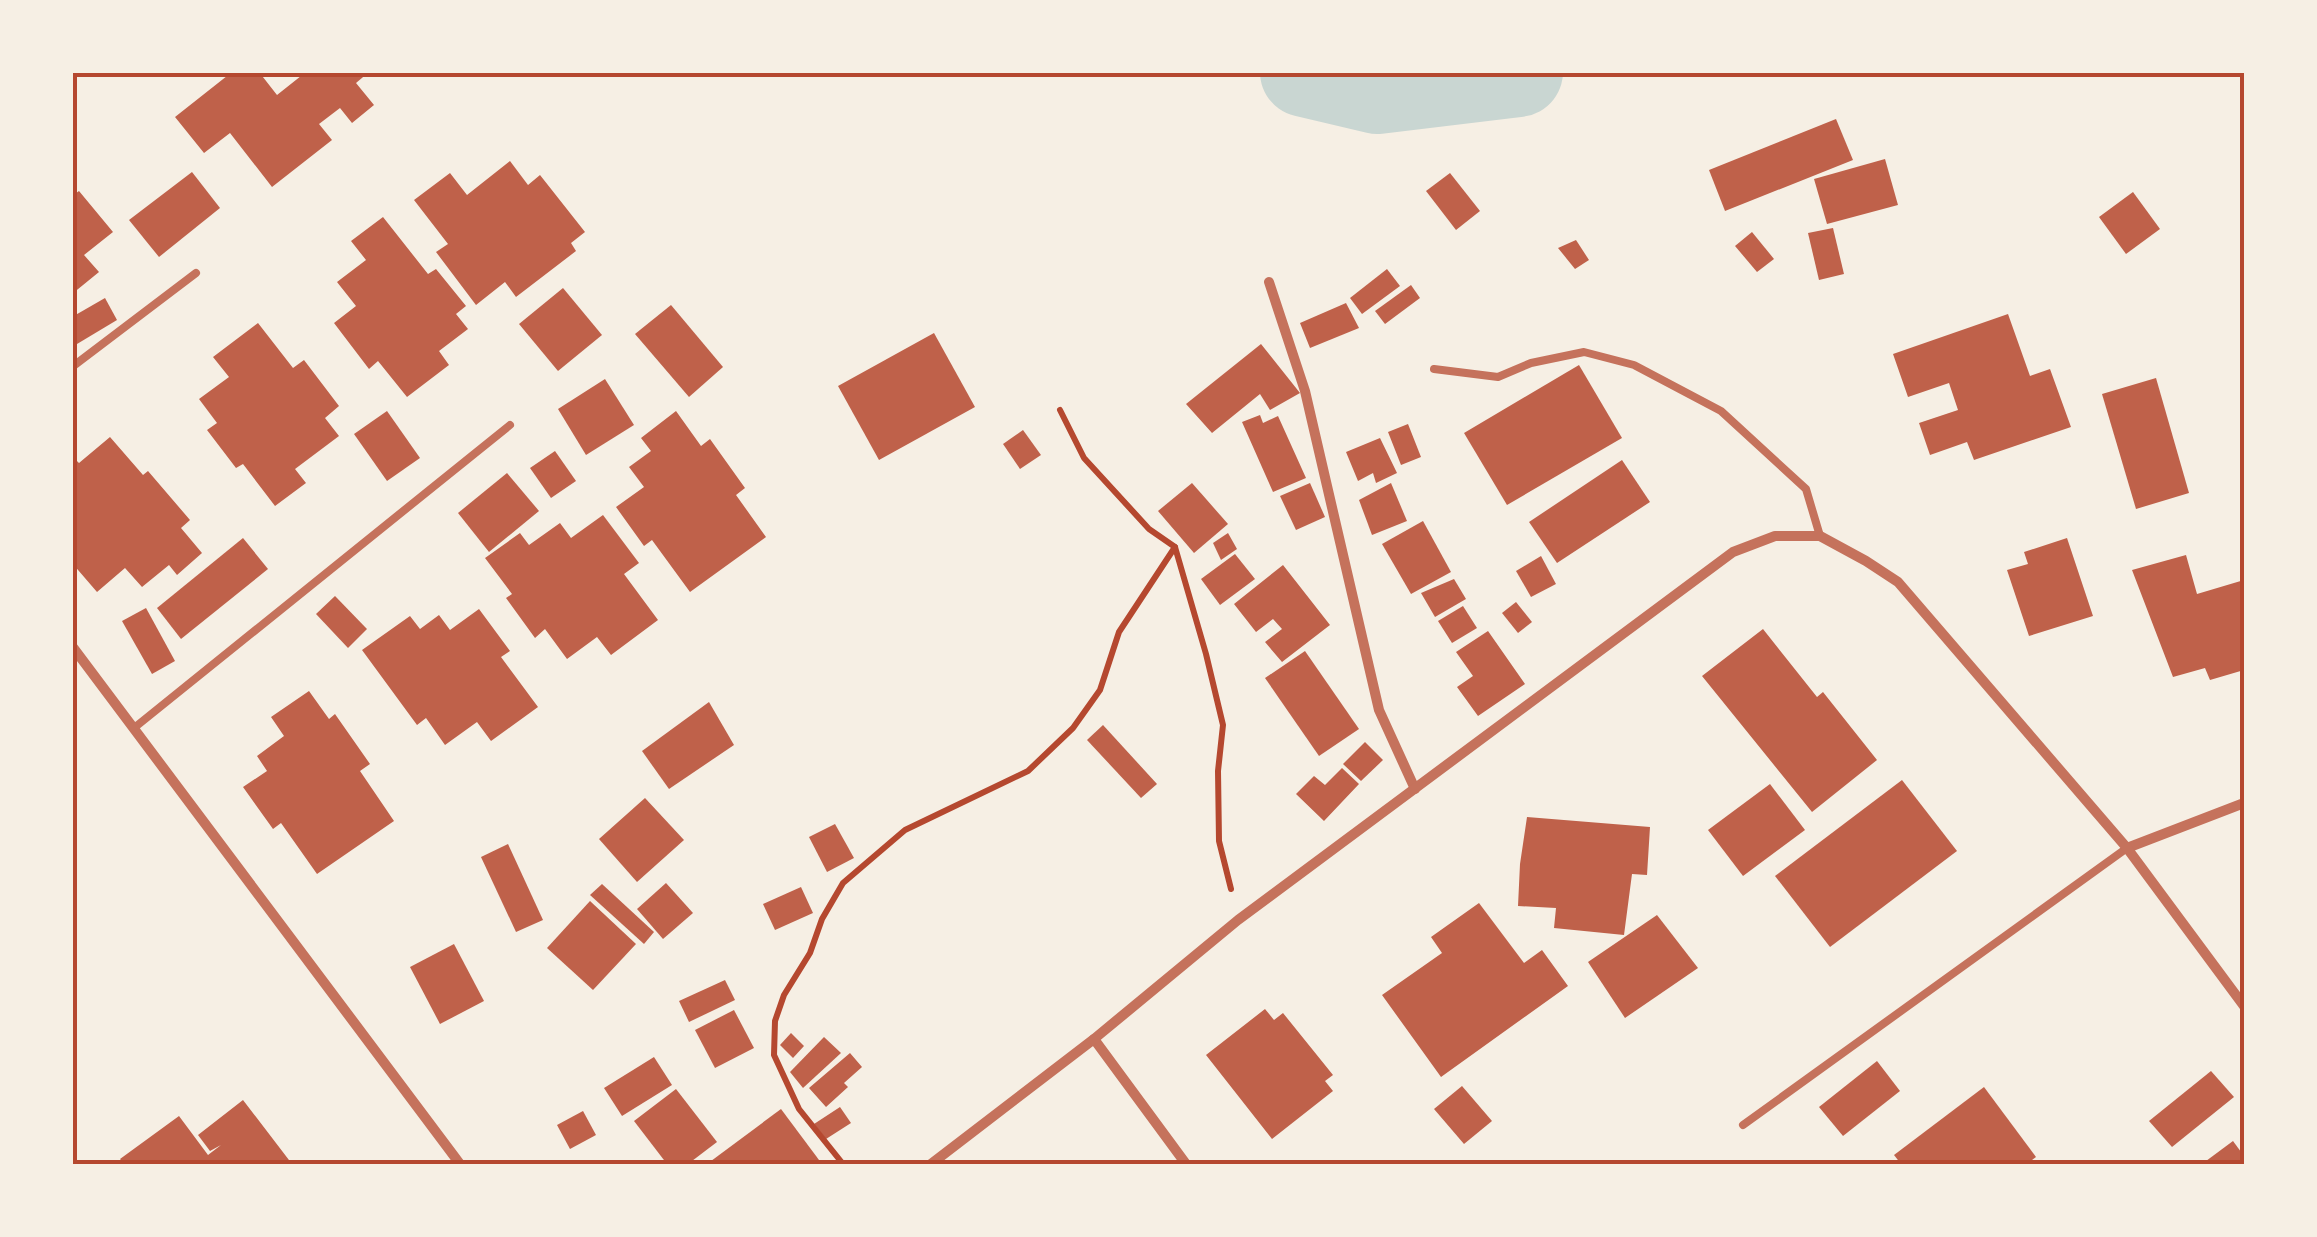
<svg xmlns="http://www.w3.org/2000/svg" width="2317" height="1237" viewBox="0 0 2317 1237" font-family="Quicksand,sans-serif">
<style>
.lines{fill:none;stroke-linecap:round;stroke-linejoin:round}
.river{stroke:#c9d6d2;stroke-width:90}
.building{fill:#bf614a}
.path{stroke:#b5482f;stroke-width:6}
.service{stroke:#c5725c;stroke-width:8}
.minor{stroke:#c5725c;stroke-width:10}
.neatline{fill:none;stroke:#b5482f;stroke-width:4}
</style>
<rect width="100%" height="100%" fill="#f6efe4"/>
<g class="lines">
<!-- river -->
<path class="river" d="M1305,72l72,17 141,-17"/>
</g>
<!-- building -->
<g class="building">
<path d="M232,72h27l18,23 29,-23h63l-13,11 18,22 -22,18 -12,-15 -21,16 13,16 -60,47 -42,-54 -26,20 -29,-36z"/>
<path d="M1836,119l17,41 -128,51 -16,-41z"/>
<path d="M1885,159l13,46 -71,19 -13,-45z"/>
<path d="M510,161l18,24 12,-10 45,57 -14,11 5,8 -60,46 -11,-15 -29,23 -40,-53 12,-8 -34,-44 36,-27 17,22z"/>
<path d="M192,172l28,36 -61,49 -30,-37z"/>
<path d="M1450,173l30,38 -24,19 -30,-39z"/>
<path d="M79,191l34,41 -29,23 15,17 -27,22v-98z"/>
<path d="M2133,192l27,37 -34,25 -27,-37z"/>
<path d="M383,217l45,57 8,-5 30,37 -10,8 12,15 -29,22 10,14 -42,32 -29,-36 -9,8 -35,-46 22,-17 -19,-24 29,-22 -15,-19z"/>
<path d="M1833,228l11,46 -25,6 -11,-47z"/>
<path d="M1752,232l22,27 -17,13 -22,-26z"/>
<path d="M1576,240l13,20 -14,9 -17,-21z"/>
<path d="M1387,269l13,17 -38,28 -12,-16z"/>
<path d="M1411,285l9,13 -35,26 -10,-13z"/>
<path d="M563,288l39,47 -44,36 -39,-47z"/>
<path d="M105,298l12,22 -45,27v-30z"/>
<path d="M1346,303l13,25 -49,20 -10,-25z"/>
<path d="M671,305l52,62 -34,30 -54,-63z"/>
<path d="M2008,314l22,62 20,-7 21,58 -97,33 -7,-18 -37,13 -11,-32 39,-13 -9,-27 -41,14 -15,-43z"/>
<path d="M258,323l35,45 11,-8 35,46 -14,12 14,18 -44,33 11,14 -31,23 -32,-42 -7,4 -29,-38 10,-7 -18,-24 30,-22 -16,-20z"/>
<path d="M934,333l41,74 -96,53 -41,-74z"/>
<path d="M1261,344l39,49 -30,17 -10,-16 -48,39 -26,-29z"/>
<path d="M1579,365l43,73 -115,67 -43,-72z"/>
<path d="M2156,378l33,115 -53,16 -34,-115z"/>
<path d="M605,379l29,46 -48,30 -28,-46z"/>
<path d="M387,411l33,47 -33,23 -33,-47z"/>
<path d="M676,411l25,35 9,-7 35,49 -9,7 30,42 -76,55 -38,-52 -8,6 -28,-39 28,-20 -15,-20 22,-16 -10,-13z"/>
<path d="M1260,415l3,8 15,-7 28,62 -33,14 -31,-70z"/>
<path d="M1408,424l13,33 -20,8 -13,-33z"/>
<path d="M1023,430l18,25 -21,14 -17,-25z"/>
<path d="M110,437l33,38 5,-4 42,49 -9,8 21,25 -25,22 -8,-10 -27,22 -17,-19 -28,24 -25,-29v-107l7,7z"/>
<path d="M1380,438l17,35 -21,10 -3,-10 -15,8 -12,-29z"/>
<path d="M555,451l21,30 -25,17 -21,-30z"/>
<path d="M1622,460l28,42 -93,61 -28,-41z"/>
<path d="M507,473l32,38 -50,41 -31,-39z"/>
<path d="M1192,483l36,41 -34,29 -36,-42z"/>
<path d="M1310,483l15,34 -29,13 -16,-34z"/>
<path d="M1391,483l16,38 -35,14 -13,-35z"/>
<path d="M603,515l36,48 -15,11 34,46 -47,35 -14,-18 -30,22 -22,-30 -10,9 -29,-40 6,-4 -27,-36 35,-25 9,12 31,-22 11,15z"/>
<path d="M1423,521l28,51 -40,22 -29,-50z"/>
<path d="M1228,533l9,16 -16,11 -8,-17z"/>
<path d="M243,538l25,31 -87,70 -24,-31z"/>
<path d="M2067,538l26,78 -64,20 -22,-66 21,-6 -4,-12z"/>
<path d="M1235,554l20,25 -35,26 -19,-26z"/>
<path d="M2186,555l11,39 47,-14v90l-34,10 -5,-12 -32,9 -41,-107z"/>
<path d="M1541,556l15,28 -25,13 -15,-26z"/>
<path d="M1283,565l47,60 -48,37 -17,-20 17,-13 -9,-10 -17,13 -22,-28z"/>
<path d="M1454,579l12,20 -31,18 -14,-24z"/>
<path d="M335,596l32,33 -19,19 -32,-34z"/>
<path d="M1516,602l16,20 -14,11 -16,-20z"/>
<path d="M1463,606l14,22 -25,15 -14,-22z"/>
<path d="M146,608l29,53 -23,13 -30,-53z"/>
<path d="M479,609l31,42 -9,6 37,50 -47,34 -14,-19 -32,23 -19,-27 -9,7 -55,-75 48,-34 10,13 19,-14 11,15z"/>
<path d="M1763,629l54,68 6,-5 54,68 -65,52 -110,-136z"/>
<path d="M1488,631l37,53 -47,32 -21,-29 16,-11 -17,-24z"/>
<path d="M1305,651l54,78 -40,27 -54,-78z"/>
<path d="M309,691l20,28 6,-5 35,50 -10,7 34,50 -77,53 -36,-51 -8,6 -30,-42 24,-16 -10,-15 27,-20 -13,-19z"/>
<path d="M709,702l25,43 -65,44 -27,-38z"/>
<path d="M1103,725l54,59 -16,14 -54,-58z"/>
<path d="M1365,742l18,18 -22,21 -18,-17z"/>
<path d="M1342,768l17,16 -35,37 -28,-27 18,-18 11,9z"/>
<path d="M1902,780l55,71 -127,96 -55,-71z"/>
<path d="M1770,784l35,46 -62,46 -35,-46z"/>
<path d="M645,798l39,42 -47,42 -38,-43z"/>
<path d="M1527,817l123,10 -3,48 -15,-1 -8,61 -70,-7 2,-20 -38,-2 2,-42z"/>
<path d="M835,824l19,34 -27,14 -18,-35z"/>
<path d="M508,844l35,76 -27,12 -35,-75z"/>
<path d="M666,883l27,30 -30,26 -26,-30z"/>
<path d="M602,884l52,48 -10,12 -54,-49z"/>
<path d="M801,887l12,26 -38,17 -12,-26z"/>
<path d="M590,901l46,43 -43,46 -46,-42z"/>
<path d="M1479,903l45,60 18,-13 26,36 -127,91 -59,-82 60,-42 -11,-16z"/>
<path d="M1657,915l41,53 -73,50 -37,-56z"/>
<path d="M454,944l30,57 -44,23 -30,-57z"/>
<path d="M725,980l10,20 -46,22 -10,-21z"/>
<path d="M1265,1009l9,11 9,-7 50,62 -8,6 8,10 -61,48 -66,-84z"/>
<path d="M734,1010l20,38 -39,20 -20,-38z"/>
<path d="M791,1033l13,13 -11,12 -13,-13z"/>
<path d="M824,1037l17,16 -38,35 -13,-16z"/>
<path d="M850,1053l12,14 -18,16 4,4 -22,20 -17,-19z"/>
<path d="M654,1057l18,28 -50,31 -18,-28z"/>
<path d="M1877,1061l23,30 -57,45 -24,-29z"/>
<path d="M2211,1071l23,26 -62,50 -23,-26z"/>
<path d="M1462,1086l30,35 -28,23 -30,-35z"/>
<path d="M1984,1087l52,70 -9,7h-126l-7,-9z"/>
<path d="M676,1089l41,53 -29,22h-21l-33,-43z"/>
<path d="M243,1100l49,64h-168l-4,-5 59,-43 29,39 13,-10 -11,6 -12,-16z"/>
<path d="M840,1107l11,16 -25,16 -12,-15z"/>
<path d="M781,1109l41,55h-115z"/>
<path d="M583,1111l13,24 -26,14 -13,-24z"/>
<path d="M2233,1141l11,15v8h-42z"/>
</g>
<g class="lines">
<!-- path -->
<g class="path">
<path d="M1060,410l24,48 65,71 26,18 31,107 17,71 -5,46 1,70 12,48"/>
<path d="M843,1164l-44,-55 -25,-54 1,-34 9,-26 26,-42 12,-34 21,-36 62,-53 123,-59 45,-43 27,-38 19,-58 56,-85"/>
</g>
<!-- service -->
<g class="service">
<path d="M72,367l124,-94"/>
<path d="M1434,369l64,8 33,-14 53,-11 50,13 87,46 85,78 14,47"/>
<path d="M134,728l376,-303"/>
<path d="M1743,1125l384,-277"/>
</g>
<!-- minor -->
<g class="minor">
<path d="M1269,282l36,109 74,319 36,79"/>
<path d="M72,646l388,518"/>
<path d="M2127,848l117,-45"/>
<path d="M1094,1039l92,125"/>
<path d="M931,1164l163,-125 144,-119 495,-368 42,-16h45l46,25 32,21 229,266 117,158"/>
</g>
</g>
<!-- border -->
<rect width="2317" height="1237" fill="none" stroke="#f6efe4" stroke-width="150"/>
<rect x="75" y="75" width="2167" height="1087" class="neatline"/>
</svg>
